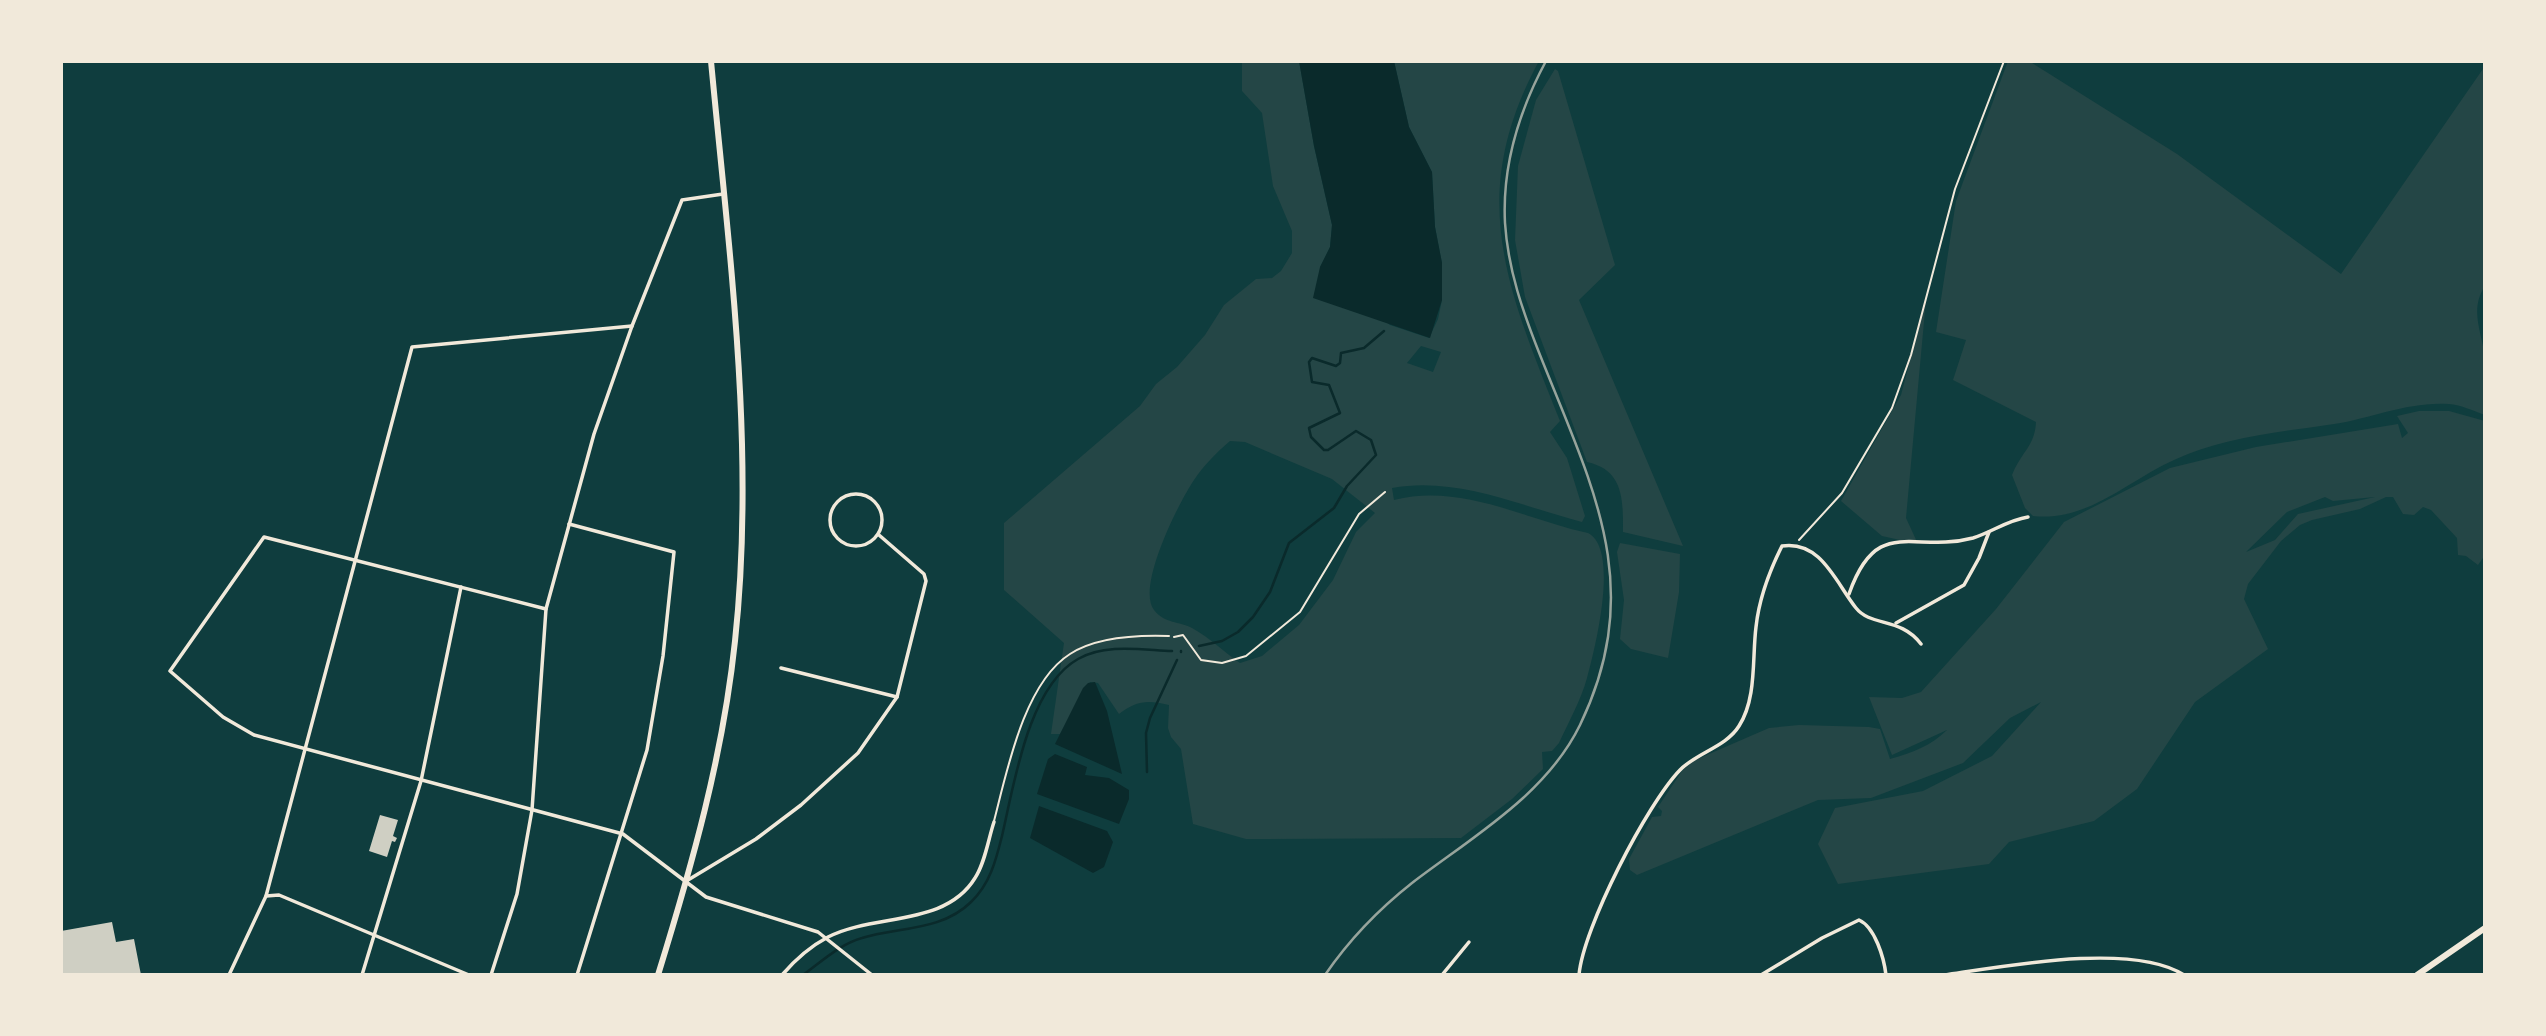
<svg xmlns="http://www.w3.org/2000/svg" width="2546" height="1036" viewBox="0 0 2546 1036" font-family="'Titillium Web',sans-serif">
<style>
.green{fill:#244646;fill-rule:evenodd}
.water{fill:#0a2a2b}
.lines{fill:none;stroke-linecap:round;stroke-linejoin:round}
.stream{stroke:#0a2a2b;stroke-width:2.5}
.building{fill:#cfcfc3}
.path{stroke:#f1e9da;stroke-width:2}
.service{stroke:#f1e9da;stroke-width:2}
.minor{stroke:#f1e9da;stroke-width:3.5}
.primary{stroke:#f1e9da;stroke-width:6}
.rail{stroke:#97a49c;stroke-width:2.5}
</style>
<rect width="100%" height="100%" fill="#0f3d3e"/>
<!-- green -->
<g class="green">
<path d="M1242,61h57l15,85 18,79 -2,22 -10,20 70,58 39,13 9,-19 4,-19v-37l-7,-36 -3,-55 -23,-45 -15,-66h145c-74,136 -31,229 21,360l-10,11 17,26 18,58 -3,6c-61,-16 -126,-46 -190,-34l2,12c67,-17 130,19 194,33 32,16 7,116 -1,145 -6,22 -18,43 -28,65l-7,8 -10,1 1,17 -31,30 -51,39 -215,1 -53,-15 -12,-75 -10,-12 -3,-9 1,-23c-21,-5 -32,-5 -50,9l-21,-31 -8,-1 -30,52h-9l13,-91 -60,-53v-67l136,-117 16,-22 21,-17 28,-32 19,-30 32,-26 16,-1 9,-7 11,-18v-22l-19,-45 -11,-73 -20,-22zM1421,346l20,6 -8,20 -26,-9zM1230,441l15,1 87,37 43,34 -19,19 -23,48 -34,45 -37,31 -22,7c-16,-11 -31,-26 -48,-35 -13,-7 -27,-4 -38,-18 -18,-23 25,-108 40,-130 10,-15 22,-27 36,-39z"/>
<path d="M2008,61h21l148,93 164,120 144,-208v220c-16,24 -3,46 0,72 2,18 0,38 0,57 -11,-4 -24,-10 -36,-11 -39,-3 -77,14 -115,20 -53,8 -111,13 -160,36 -47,21 -86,62 -141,56l-8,-8 -13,-33c9,-23 23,-29 24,-53l-83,-42 13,-40 -30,-8 20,-131z"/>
<path d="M1555,69l3,2 57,194 -36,35 104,246 -60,-14c0,-32 1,-62 -36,-70l-62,-165 -10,-57 3,-74 18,-66z"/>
<path d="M1926,300l-20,218 12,26 -36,-8 -41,-35 60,-106z"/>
<path d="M2419,411h30l36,10v134l-7,10 -12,-9 -8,-1 -1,-17 -26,-28 -8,-3 -9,8 -11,-1 -10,-17h-7l-26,12 -48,11 -12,5 -19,16 -33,43 -4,15 24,50 -73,53 -58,87 -43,32 -85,21 -20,22 -151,20 -20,-40 17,-36 88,-17 69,-35 49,-54 -31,16 -47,45 -92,35 -53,2 -181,75 -7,-5 -1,-11 23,-42 9,-1 1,-5 -4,-4 24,-36 11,-10 76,-33 30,-3 70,2 11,2 10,30c21,-6 41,-13 57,-29l-55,25 -23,-58 33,1 19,-6 75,-83 68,-87 106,-54 86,-21 142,-23 4,14 6,-5 -11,-17zM2325,497l8,4 42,-4 -77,17 -23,26 -29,12 41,-40z"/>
<path d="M1620,543l60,11 -1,38 -11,66 -37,-9 -11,-10 4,-39 -7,-48z"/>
</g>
<!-- water -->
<g class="water">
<path d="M1299,61h95l15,66 23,45 3,55 7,36v37l-12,38 -117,-40 7,-31 10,-20 2,-22 -18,-79z"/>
<path d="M1095,682l12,29 15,63 -67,-30 28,-56 5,-5z"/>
<path d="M1055,754l32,13 -2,8 24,3 20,12v9l-10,25 -82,-30 11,-35z"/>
<path d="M1039,806l68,25 6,11 -9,25 -11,6 -63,-35z"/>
</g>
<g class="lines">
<!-- stream -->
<g class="stream">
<path d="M1199,646l23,-5 16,-9 15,-15 17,-25 19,-49 45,-35 13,-22 29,-31 -5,-15 -15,-9 -28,19h-4l-13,-13 -2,-9 31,-15 -11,-28 -17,-3 -3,-20 3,-4 24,8 4,-3 1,-10 23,-5 20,-17"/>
<path d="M1181,652v-1"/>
<path d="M1147,772l-1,-39 4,-15 27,-58"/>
<path d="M803,975c18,-13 37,-31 59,-37 36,-11 80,-7 109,-36 19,-18 25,-42 31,-66 12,-51 26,-149 76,-177 27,-16 65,-9 94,-8"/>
</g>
</g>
<!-- building -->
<g class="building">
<path d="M380,815l18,5 -5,16 4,2 -2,4 -3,-1 -5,16 -18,-6z"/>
<path d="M112,922l4,20 18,-3 7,36h-80v-44z"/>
</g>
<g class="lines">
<!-- path -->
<g class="path">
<path d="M1799,540l43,-47 50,-85 19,-53 44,-166 49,-128"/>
<path d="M1174,637l9,-2 18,25 21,3 24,-7 54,-44 59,-98 26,-22"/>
</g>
<!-- service -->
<path class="service" d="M994,821c13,-50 30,-138 76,-167 26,-17 70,-19 99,-18"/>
<!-- minor -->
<g class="minor">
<circle cx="856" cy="520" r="26"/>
<path d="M569,524l105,28 -11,104 -16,94 -70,225"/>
<path d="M1849,594c28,-80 64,-40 124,-56 19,-6 35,-18 55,-21"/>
<path d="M546,609l-282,-72 -94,134 53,46 31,18 369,99 83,63 112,35 54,43"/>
<path d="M1896,623l68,-38 15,-27 10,-26"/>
<path d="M781,668l116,29"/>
<path d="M688,880l68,-41 45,-34 57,-52 39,-56 29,-116 -2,-7 -45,-39"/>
<path d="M266,896l13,-1 190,80"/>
<path d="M229,975l37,-79 146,-549 220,-21"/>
<path d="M362,975l59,-194 40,-194"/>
<path d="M491,975l26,-81 15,-84 14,-201 48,-175 38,-108 50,-126 41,-6"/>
<path d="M782,975c12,-14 29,-29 46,-38 47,-24 117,-10 147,-59 10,-15 13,-38 19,-56"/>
<path d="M1442,975l27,-33"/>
<path d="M1579,975c4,-47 68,-171 101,-205 16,-17 46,-23 59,-44 18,-28 13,-68 17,-99 3,-28 14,-57 26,-81 39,-6 54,37 74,62 15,19 45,9 65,36"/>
<path d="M1761,975l61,-37 37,-18c16,7 25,38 27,55"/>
<path d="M1945,975c60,-9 188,-33 239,0"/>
</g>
<!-- primary -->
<g class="primary">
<path d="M658,975c34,-110 65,-219 77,-334 21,-193 -6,-388 -24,-580"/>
<path d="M2417,975l68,-47"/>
</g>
<!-- rail -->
<path class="rail" d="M1325,975c24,-35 54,-66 87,-92 60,-46 134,-88 168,-158 67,-139 12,-239 -40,-370 -17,-43 -32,-85 -35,-132 -3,-58 14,-112 41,-162"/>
</g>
<!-- border -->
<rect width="2546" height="1036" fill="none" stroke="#f1e9da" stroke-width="126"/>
</svg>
